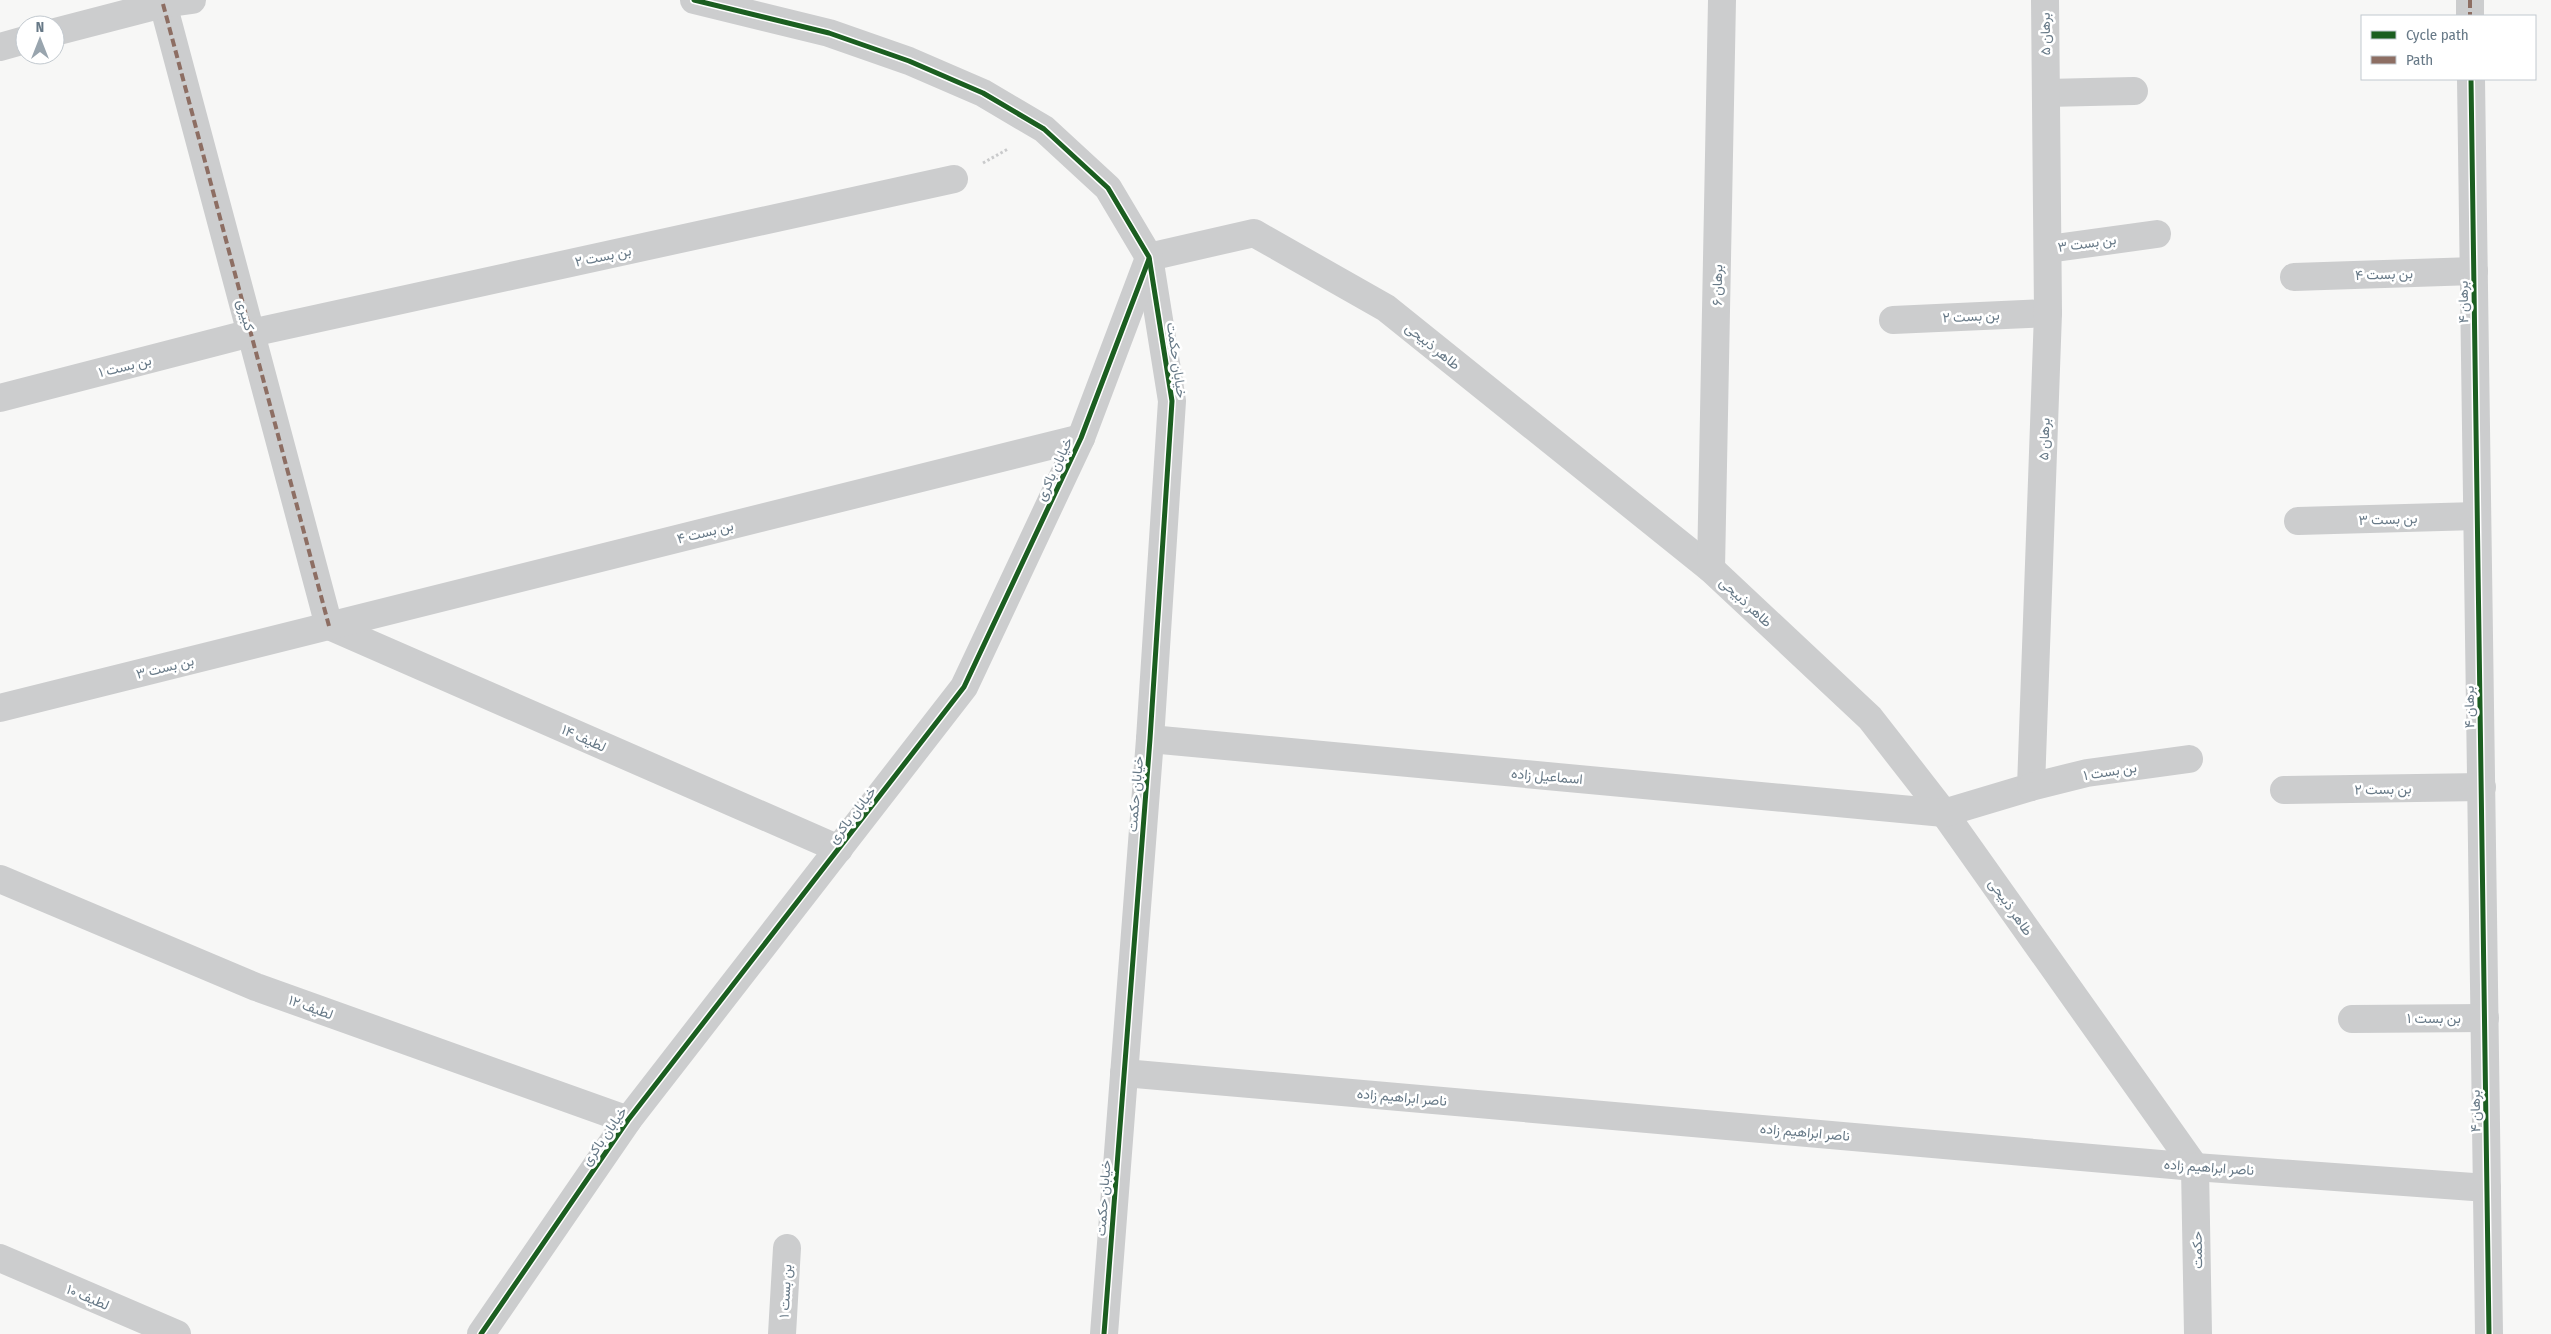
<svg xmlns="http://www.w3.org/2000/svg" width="2551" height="1334" viewBox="0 0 2551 1334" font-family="'Fira Sans Condensed',Vazirmatn,sans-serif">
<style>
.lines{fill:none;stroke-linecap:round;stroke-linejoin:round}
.path{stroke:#c9cacb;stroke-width:3;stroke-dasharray:2.5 2.5;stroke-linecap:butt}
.minor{stroke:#cccdce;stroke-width:28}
.quiet{stroke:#8d6e63;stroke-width:4;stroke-dasharray:8 4;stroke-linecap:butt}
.cycleway-casing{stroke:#fff;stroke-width:8}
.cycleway{stroke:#1b5e20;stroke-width:5}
.labels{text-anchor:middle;stroke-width:5;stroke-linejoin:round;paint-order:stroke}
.street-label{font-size:14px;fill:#677987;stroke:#fff}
</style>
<rect width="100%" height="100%" fill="#f7f7f6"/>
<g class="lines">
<!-- path -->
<path class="path" d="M983,163l25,-14"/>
<!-- minor -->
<g class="minor">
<path d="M162,0l167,626"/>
<path d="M694,0l135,33 80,28 74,32 61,36 64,59 41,69 23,144 -22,338 -46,595"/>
<path d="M2470,0v16"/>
<path d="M55,32l108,-28 29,-4"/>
<path d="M0,47l25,-7"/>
<path d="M2471,79l18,1255"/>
<path d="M2046,93l88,-2"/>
<path d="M2048,249l109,-15"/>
<path d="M1149,257l105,-24 132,75 325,261 159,149 74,95 251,354"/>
<path d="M2294,277l180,-6"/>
<path d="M1893,320l155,-7"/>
<path d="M0,398l251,-65 703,-154"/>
<path d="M2298,521l179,-5"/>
<path d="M1711,569l11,-569"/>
<path d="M329,626l510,223"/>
<path d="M0,708l1081,-270"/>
<path d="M1150,739l794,74 87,-26 17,-474 -3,-313"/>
<path d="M2031,787l56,-14 102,-14"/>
<path d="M2284,790l198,-3"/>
<path d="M0,879l256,108 372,133"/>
<path d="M2352,1019l133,-1"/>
<path d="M1124,1073l1071,94 292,21"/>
<path d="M2195,1167l3,167"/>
<path d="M0,1258l177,76"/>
<path d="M481,1334l147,-214 336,-433 117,-249 68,-180"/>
<path d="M782,1334l5,-86"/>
</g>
<!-- quiet -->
<g class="quiet">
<path d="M2470,0v16"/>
<path d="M163,4l166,622"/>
</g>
<!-- cycleway casing -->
<g class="cycleway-casing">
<g id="cycleway">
<path d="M694,0l135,33 80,28 74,32 61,36 64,59 41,69 23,144 -22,338 -46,595"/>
<path d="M2471,79l18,1255"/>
<path d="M481,1334l147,-214 336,-433 117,-249 68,-179"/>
</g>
</g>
<!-- cycleway -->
<use href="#cycleway" class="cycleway"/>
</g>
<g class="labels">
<!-- street labels -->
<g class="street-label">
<text transform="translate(2045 34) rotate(-91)" y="5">برهان ۵</text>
<text transform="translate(2087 243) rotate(-8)" y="5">بن بست ۳</text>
<text transform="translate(603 256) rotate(-12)" y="5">بن بست ۲</text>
<text transform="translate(2384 274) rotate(-2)" y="5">بن بست ۴</text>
<text transform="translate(1717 285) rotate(-89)" y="5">برهان ۶</text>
<text transform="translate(2463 302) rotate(-91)" y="5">برهان ۴</text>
<text transform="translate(246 315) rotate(75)" y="5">کبیری</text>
<text transform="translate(1971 316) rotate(-3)" y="5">بن بست ۲</text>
<text transform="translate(1433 346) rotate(39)" y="5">طاهر ذبیحی</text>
<text transform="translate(1177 360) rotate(82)" y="5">خیابان حکمت</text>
<text transform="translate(125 366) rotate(-14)" y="5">بن بست ۱</text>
<text transform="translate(2044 439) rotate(-88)" y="5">برهان ۵</text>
<text transform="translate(1054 469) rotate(-65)" y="5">خیابان باکری</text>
<text transform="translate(2388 519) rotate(-2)" y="5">بن بست ۳</text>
<text transform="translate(705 532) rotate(-14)" y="5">بن بست ۴</text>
<text transform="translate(1746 602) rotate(43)" y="5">طاهر ذبیحی</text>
<text transform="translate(165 667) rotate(-14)" y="5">بن بست ۳</text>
<text transform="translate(2469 707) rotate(-91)" y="5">برهان ۴</text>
<text transform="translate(584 738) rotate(24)" y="5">لطیف ۱۴</text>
<text transform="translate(2110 771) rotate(-9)" y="5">بن بست ۱</text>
<text transform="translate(1547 776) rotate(5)" y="5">اسماعیل زاده</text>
<text transform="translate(2383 789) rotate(-1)" y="5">بن بست ۲</text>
<text transform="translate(1135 794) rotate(-85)" y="5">خیابان حکمت</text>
<text transform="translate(852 815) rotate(-52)" y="5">خیابان باکری</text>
<text transform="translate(2011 907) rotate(55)" y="5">طاهر ذبیحی</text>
<text transform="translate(311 1007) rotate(20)" y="5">لطیف ۱۲</text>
<text x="2434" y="1023">بن بست ۱</text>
<text transform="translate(1402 1097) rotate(5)" y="5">ناصر ابراهیم زاده</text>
<text transform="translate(2475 1111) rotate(-91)" y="5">برهان ۴</text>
<text transform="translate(1805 1132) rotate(5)" y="5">ناصر ابراهیم زاده</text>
<text transform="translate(604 1136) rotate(-55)" y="5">خیابان باکری</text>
<text transform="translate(2209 1167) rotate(4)" y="5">ناصر ابراهیم زاده</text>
<text transform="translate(1103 1198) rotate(-86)" y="5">خیابان حکمت</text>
<text transform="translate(2197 1250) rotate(-91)" y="5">حکمت</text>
<text transform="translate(785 1291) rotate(-87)" y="5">بن بست ۱</text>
<text transform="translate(88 1297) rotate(23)" y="5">لطیف ۱۰</text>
</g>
</g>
<!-- legend -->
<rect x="2361" y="15" width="175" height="65" fill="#ffffff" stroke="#c2c9cf"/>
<rect x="2371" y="31" width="25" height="8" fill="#1b5e20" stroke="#c2c9cf"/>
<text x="2406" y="40" font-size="15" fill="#677987">Cycle path</text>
<rect x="2371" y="56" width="25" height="8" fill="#8d6e63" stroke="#c2c9cf"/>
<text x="2406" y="65" font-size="15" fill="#677987">Path</text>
<!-- north arrow -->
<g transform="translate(40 40)"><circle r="24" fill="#ffffff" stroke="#c2c9cf"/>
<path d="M0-4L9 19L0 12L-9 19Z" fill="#99a5ae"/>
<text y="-8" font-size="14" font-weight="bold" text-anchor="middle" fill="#677987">N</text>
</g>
</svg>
